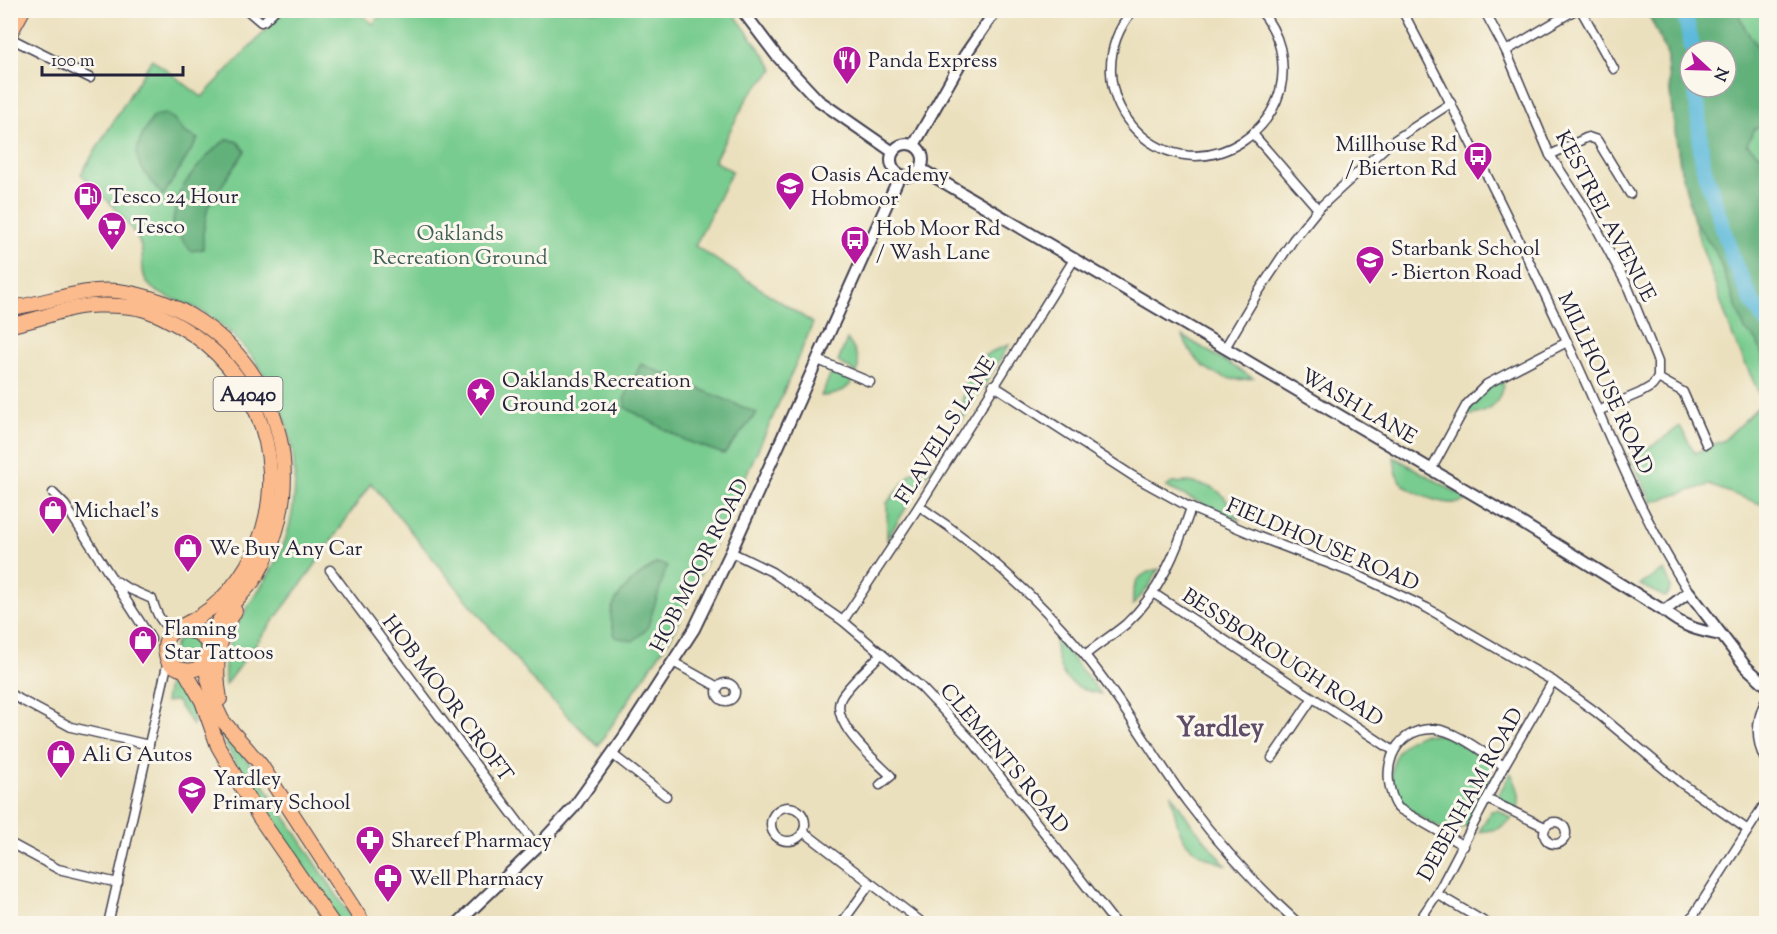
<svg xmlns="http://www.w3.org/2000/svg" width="1777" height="934" viewBox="0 0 1777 934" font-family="'Sorts Mill Goudy',serif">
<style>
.green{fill:#78cc8f;stroke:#4d7765;stroke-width:1.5;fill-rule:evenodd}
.forest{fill:#62b07a;stroke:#42695a;stroke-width:1.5;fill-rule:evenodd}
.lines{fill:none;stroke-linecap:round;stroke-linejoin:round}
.river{stroke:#5dbadb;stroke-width:16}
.minor-casing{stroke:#403e4e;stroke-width:11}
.tertiary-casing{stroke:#403e4e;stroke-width:14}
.primary-casing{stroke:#403e4e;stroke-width:16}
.trunk-casing{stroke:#403e4e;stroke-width:16}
.minor{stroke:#fff;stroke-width:8}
.tertiary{stroke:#fff;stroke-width:10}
.primary{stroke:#fbbb8d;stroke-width:14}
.trunk{stroke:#fbbb8d;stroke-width:14}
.labels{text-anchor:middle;stroke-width:6;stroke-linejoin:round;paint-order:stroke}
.shield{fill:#fbf7ec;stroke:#636270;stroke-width:1.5}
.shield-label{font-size:20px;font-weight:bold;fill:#22223b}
.poi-label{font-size:21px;fill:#22223b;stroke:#fbf7ec;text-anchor:start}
.street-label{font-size:21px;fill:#22223b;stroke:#fbf7ec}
.park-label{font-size:21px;fill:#405e58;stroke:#fbf7ec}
.district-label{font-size:27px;font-weight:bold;fill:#5e4c69;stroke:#fbf7ec}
</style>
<rect width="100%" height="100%" fill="#fbf7ec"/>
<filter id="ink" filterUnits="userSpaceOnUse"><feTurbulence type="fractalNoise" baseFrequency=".0167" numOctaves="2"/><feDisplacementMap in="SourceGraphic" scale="12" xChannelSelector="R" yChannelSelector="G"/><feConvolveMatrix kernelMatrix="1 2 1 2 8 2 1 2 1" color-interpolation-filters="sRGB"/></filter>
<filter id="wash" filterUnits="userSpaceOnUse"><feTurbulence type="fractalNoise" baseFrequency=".008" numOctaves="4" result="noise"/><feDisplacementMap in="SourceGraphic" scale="24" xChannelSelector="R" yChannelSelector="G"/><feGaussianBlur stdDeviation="1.35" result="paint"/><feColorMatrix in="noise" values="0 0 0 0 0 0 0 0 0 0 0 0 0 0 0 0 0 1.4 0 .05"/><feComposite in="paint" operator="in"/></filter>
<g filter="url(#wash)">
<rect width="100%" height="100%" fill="#ebe0bd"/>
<!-- green -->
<g class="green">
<path d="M385,10l347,1 42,58 -26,28 -34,64 18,10 -37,75 118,77 -41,96 -100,216 -74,111 -62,-62 -165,-201 -60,88 -86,114c-5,-64 42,-90 61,-147 27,-84 -10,-180 -83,-226 -15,-10 -42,-14 -53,-26 -13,-13 -3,-33 -12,-47 -14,-24 -37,-45 -57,-65l71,-115 50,38 82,-86h74l15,13z"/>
<path d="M1647,11h119v495l-57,-21 -57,17 -23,-47 25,-10 26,-19 15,27 29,-13 39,-38 -30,-65 -33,-95 -19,-72 -9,-59 -6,-60zM1690,51h36v36h-36z"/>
<path d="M1183,336l70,42c-32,7 -59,-12 -70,-42z"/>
<path d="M847,339c8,11 14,21 10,34l-19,-11z"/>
<path d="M1009,345l-48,77c1,-24 2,-49 22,-65 7,-6 18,-9 26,-12z"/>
<path d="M832,371l21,10c-8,11 -19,15 -32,15z"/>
<path d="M1505,377c-5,26 -12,38 -41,38 9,-18 24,-29 41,-38z"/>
<path d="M1394,457l74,42c-14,12 -59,-5 -69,-19 -3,-6 -4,-17 -5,-23z"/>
<path d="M933,464l-46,75v-36l24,-30z"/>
<path d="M1188,482c32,4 36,12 51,38l-73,-33 6,-4z"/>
<path d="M1159,569l-12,20 -14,16c-2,-20 6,-33 26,-36z"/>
<path d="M1664,570c4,10 11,18 1,27l-25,-12z"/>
<circle cx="188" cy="650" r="14"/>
<path d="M1055,637l46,57c-36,-7 -44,-20 -46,-57z"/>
<path d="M169,676c12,4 24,16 27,29 1,6 -2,14 -3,20l-17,-24 -11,1z"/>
<path d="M220,724l35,47 100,152h-16l-44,-64 -60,-96 -18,-37z"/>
<path d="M1422,734l19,1 12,4 39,26 -1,11 -22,49 -20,7c-13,-7 -35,-16 -45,-26 -18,-17 -16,-51 5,-66 4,-2 9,-4 13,-6z"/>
<path d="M1511,773c5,11 12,24 6,37l-16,-8 -3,-7z"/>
<path d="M1171,793l19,29 36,43c-46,-15 -47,-29 -55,-72z"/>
<path d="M1498,810l14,9 -14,10 -19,3 12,-21z"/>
</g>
<!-- forest -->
<g class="forest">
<path d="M1647,11h90l9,19 20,28v66l-12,5 -7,15 11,9 8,4v210l-9,-26 -12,-11 -30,-80 -21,-29 -13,-51 -9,-59 -6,-60zM1690,51h36v36h-36z"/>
<path d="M165,114l9,5 10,13 14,7 -35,57c-29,-36 -36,-39 -9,-80z"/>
<path d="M229,139l9,3 7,9 -37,55 -5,27v16l-12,2 -19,-25c2,-9 3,-20 6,-29 5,-15 36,-52 51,-58z"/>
<path d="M641,364l116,49 -33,41 -40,-14 -58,-32 -2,-9z"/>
<path d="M657,563l10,3 -20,63 -14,12 -18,-4c-1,-7 -5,-17 -4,-24 3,-20 30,-40 46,-50z"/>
</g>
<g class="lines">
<!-- river -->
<g class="river">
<path d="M1684,10l9,41"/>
<path d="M1696,87l6,75 32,101 19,40 13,19"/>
</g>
</g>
</g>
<g filter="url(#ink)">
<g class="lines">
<!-- minor casing -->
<g class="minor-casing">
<g id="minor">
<path d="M247,10l14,12 3,-1 11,-11"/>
<path d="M1133,10c-65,80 26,185 110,131 18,-12 31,-29 37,-50 7,-29 0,-58 -20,-81"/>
<path d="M1402,10c58,110 114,221 166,334 39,83 71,171 121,248"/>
<path d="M1484,10l22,41 44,104 39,59 38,71 31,77v16l-6,8 -12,7 -42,18"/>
<path d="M1581,10l33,59"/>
<path d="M10,38l80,40"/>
<path d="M1506,51l69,-41"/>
<path d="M1253,134l65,75"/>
<path d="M1550,155l38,-18 9,3 33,54"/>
<path d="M1225,348l32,-54 36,-54 25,-31 72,-66 61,-40"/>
<path d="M818,360l52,22"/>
<path d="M1658,378l25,14 23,52"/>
<path d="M993,385l140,91 58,32 68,29 92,35 76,36 126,73 43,31 85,71 67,47"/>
<path d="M1431,470l36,-66 20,-20 80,-42"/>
<path d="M53,493l12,12 86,134"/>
<path d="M919,506c62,41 118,91 165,148 39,47 68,101 104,149 33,44 70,84 111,121"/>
<path d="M731,552l41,20 71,49 78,66 52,55 143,182"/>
<path d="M330,570l207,277"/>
<path d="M118,582l9,6 25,11c4,13 9,27 23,32"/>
<path d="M1153,593l241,158"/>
<path d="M843,621l76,-115 156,-248"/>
<path d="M1085,655c13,-11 28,-20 41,-31 34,-31 51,-74 65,-116"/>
<path d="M673,662l45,25"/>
<circle cx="726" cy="692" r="9"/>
<path d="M10,694l61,33 78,18"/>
<path d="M1766,700c-11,21 -11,41 0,62"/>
<path d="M612,754l54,42"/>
<path d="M1272,758l40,-59"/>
<path d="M880,785l11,-9c-16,-16 -62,-54 -50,-78 7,-13 30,-33 41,-45"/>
<path d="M1487,799l58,28"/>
<circle cx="788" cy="824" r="17"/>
<circle cx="1555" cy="833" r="11"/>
<path d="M804,832l120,92"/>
<path d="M10,843l48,26 60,14"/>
<path d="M1464,846l-66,-38c-20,-32 -8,-80 36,-79 22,1 52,26 70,37"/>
<path d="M1437,894l51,30"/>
<path d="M108,924l60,-263"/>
<path d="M841,924l29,-40"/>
<path d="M1417,924l20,-30 67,-128 49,-85"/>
<path d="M1688,924l78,-122"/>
</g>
</g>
<!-- tertiary casing -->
<g class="tertiary-casing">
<g id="tertiary">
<path d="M742,10l34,45 42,45 75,52"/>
<circle cx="907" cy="160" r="16"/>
<path d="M914,145l51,-90 31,-45"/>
<path d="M921,169l596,351 147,91c20,16 32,19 57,24"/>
<path d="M1664,611l25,-19 57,75 20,18"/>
<path d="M457,924l80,-77 37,-40 50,-70 70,-108 37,-77 169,-377"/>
</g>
</g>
<!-- primary casing -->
<g class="primary-casing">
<g id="primary">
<path d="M10,308c36,-4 71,-21 108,-17 120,16 195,135 155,249 -5,14 -11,29 -20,41 -17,21 -37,36 -45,62"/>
<path d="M10,325c19,-3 35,-9 53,-14 22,-7 45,-6 68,-4 18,2 34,11 50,20 71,41 105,124 82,202 -10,34 -33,68 -63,87 -9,6 -23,11 -31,19 -6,8 -4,18 -1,26 18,18 44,9 40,-18l-10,-10 -19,-4"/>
<path d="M204,663l11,42 7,15 39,45 103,159"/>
<path d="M185,671l17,30 16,45 16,28 25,43 74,107"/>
<path d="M220,699c-6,-32 -3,-60 15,-88"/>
</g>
</g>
<!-- trunk casing -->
<g class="trunk-casing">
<path id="trunk" d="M10,34l13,-24"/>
</g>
<!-- minor -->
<use href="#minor" class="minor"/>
<!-- tertiary -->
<use href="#tertiary" class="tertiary"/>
<!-- primary -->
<use href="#primary" class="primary"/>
<!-- trunk -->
<use href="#trunk" class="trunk"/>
</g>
</g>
<!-- icons -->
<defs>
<g id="restaurant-pin" transform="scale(1.5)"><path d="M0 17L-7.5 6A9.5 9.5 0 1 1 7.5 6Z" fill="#b5179e" stroke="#fbf7ec"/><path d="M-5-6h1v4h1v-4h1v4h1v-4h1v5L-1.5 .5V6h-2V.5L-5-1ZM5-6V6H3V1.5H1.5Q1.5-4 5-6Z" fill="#fff"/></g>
<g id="bus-pin" transform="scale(1.5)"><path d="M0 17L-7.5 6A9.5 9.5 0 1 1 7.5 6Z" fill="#b5179e" stroke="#fbf7ec"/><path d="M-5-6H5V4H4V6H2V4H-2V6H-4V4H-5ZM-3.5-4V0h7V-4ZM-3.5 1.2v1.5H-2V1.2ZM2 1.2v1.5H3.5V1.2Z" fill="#fff"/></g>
<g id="school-pin" transform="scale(1.5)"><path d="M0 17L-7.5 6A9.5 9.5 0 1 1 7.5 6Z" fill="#b5179e" stroke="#fbf7ec"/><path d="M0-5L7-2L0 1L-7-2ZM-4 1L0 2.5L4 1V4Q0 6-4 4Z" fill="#fff"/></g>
<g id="fuel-pin" transform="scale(1.5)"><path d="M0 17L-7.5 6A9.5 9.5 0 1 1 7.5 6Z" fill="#b5179e" stroke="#fbf7ec"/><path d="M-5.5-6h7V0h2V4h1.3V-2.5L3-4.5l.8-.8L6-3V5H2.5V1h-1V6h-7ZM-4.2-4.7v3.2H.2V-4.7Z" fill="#fff"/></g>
<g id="supermarket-pin" transform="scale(1.5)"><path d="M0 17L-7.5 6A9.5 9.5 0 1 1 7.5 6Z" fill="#b5179e" stroke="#fbf7ec"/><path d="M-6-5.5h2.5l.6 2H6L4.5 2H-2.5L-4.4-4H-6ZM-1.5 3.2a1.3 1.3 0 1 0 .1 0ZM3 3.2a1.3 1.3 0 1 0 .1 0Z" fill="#fff"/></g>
<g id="sight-pin" transform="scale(1.5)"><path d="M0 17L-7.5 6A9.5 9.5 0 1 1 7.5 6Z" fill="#b5179e" stroke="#fbf7ec"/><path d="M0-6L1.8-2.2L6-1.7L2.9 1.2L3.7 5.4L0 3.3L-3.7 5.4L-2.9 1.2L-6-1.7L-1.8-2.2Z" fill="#fff"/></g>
<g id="shop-pin" transform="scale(1.5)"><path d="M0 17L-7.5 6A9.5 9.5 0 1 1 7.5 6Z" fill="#b5179e" stroke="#fbf7ec"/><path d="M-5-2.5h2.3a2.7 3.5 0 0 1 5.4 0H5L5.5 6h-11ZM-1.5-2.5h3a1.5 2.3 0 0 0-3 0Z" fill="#fff"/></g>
<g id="pharmacy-pin" transform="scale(1.5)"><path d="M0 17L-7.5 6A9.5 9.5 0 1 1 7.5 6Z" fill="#b5179e" stroke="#fbf7ec"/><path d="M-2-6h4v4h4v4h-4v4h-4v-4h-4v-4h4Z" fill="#fff"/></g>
</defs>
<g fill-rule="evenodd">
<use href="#restaurant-pin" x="847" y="60"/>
<use href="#bus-pin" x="1478" y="156"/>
<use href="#school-pin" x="790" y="186"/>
<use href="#fuel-pin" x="88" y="196"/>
<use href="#supermarket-pin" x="112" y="226"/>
<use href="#bus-pin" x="855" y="240"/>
<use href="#school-pin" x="1370" y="260"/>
<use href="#sight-pin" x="481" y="392"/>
<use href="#shop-pin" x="53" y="510"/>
<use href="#shop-pin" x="188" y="548"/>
<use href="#shop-pin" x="143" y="640"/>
<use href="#shop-pin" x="61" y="754"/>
<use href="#school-pin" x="192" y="790"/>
<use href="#pharmacy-pin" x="370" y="840"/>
<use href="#pharmacy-pin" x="388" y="878"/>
</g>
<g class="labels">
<!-- shield labels -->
<rect class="shield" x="213.5" y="377" width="69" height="34" rx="4.5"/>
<g class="shield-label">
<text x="248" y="401">A4040</text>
</g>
<!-- poi labels -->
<g class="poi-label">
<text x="868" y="67">Panda Express</text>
<text x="1457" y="151" text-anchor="end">Millhouse Rd<tspan x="1457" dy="24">/ Bierton Rd</tspan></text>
<text x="811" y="181">Oasis Academy<tspan x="811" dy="24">Hobmoor</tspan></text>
<text x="109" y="203">Tesco 24 Hour</text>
<text x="133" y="233">Tesco</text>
<text x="876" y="235">Hob Moor Rd<tspan x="876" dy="24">/ Wash Lane</tspan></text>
<text x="1391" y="255">Starbank School<tspan x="1391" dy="24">- Bierton Road</tspan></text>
<text x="502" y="387">Oaklands Recreation<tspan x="502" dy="24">Ground 2014</tspan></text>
<text x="74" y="517">Michael's</text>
<text x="209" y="555">We Buy Any Car</text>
<text x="164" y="635">Flaming<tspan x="164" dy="24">Star Tattoos</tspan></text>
<text x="82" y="761">Ali G Autos</text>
<text x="213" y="785">Yardley<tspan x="213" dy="24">Primary School</tspan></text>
<text x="391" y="847">Shareef Pharmacy</text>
<text x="409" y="885">Well Pharmacy</text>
</g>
<!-- street labels -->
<g class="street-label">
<text transform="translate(1606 216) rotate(62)" y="7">KESTREL AVENUE</text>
<text transform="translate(1606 383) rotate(65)" y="7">MILLHOUSE ROAD</text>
<text transform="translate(1359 406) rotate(30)" y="7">WASH LANE</text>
<text transform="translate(945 430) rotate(-58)" y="7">FLAVELLS LANE</text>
<text transform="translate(1323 544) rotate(23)" y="7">FIELDHOUSE ROAD</text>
<text transform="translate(699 565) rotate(-63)" y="7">HOB MOOR ROAD</text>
<text transform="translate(1283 657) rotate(33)" y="7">BESSBOROUGH ROAD</text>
<text transform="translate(448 698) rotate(53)" y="7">HOB MOOR CROFT</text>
<text transform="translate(1005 758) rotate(50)" y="7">CLEMENTS ROAD</text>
<text transform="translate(1470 794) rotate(-61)" y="7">DEBENHAM ROAD</text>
</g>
<!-- park labels -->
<g class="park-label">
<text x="460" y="240">Oaklands<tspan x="460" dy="24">Recreation Ground</tspan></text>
</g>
<!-- district labels -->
<g class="district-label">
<text x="1220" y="736">Yardley</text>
</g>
</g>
<!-- margin -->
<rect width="1777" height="934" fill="none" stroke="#fbf7ec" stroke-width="36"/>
<!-- north arrow -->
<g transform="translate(1708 69) rotate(112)"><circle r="28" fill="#fbf7ec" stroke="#a4a2a5" stroke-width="1.5"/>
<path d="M0-4.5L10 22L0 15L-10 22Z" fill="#b5179e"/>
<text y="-9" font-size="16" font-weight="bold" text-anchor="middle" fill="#22223b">N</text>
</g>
<!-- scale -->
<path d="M42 66v9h141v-9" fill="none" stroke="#22223b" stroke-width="3"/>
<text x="51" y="66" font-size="18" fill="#22223b" stroke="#fbf7ec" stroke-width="4.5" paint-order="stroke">100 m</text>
</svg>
